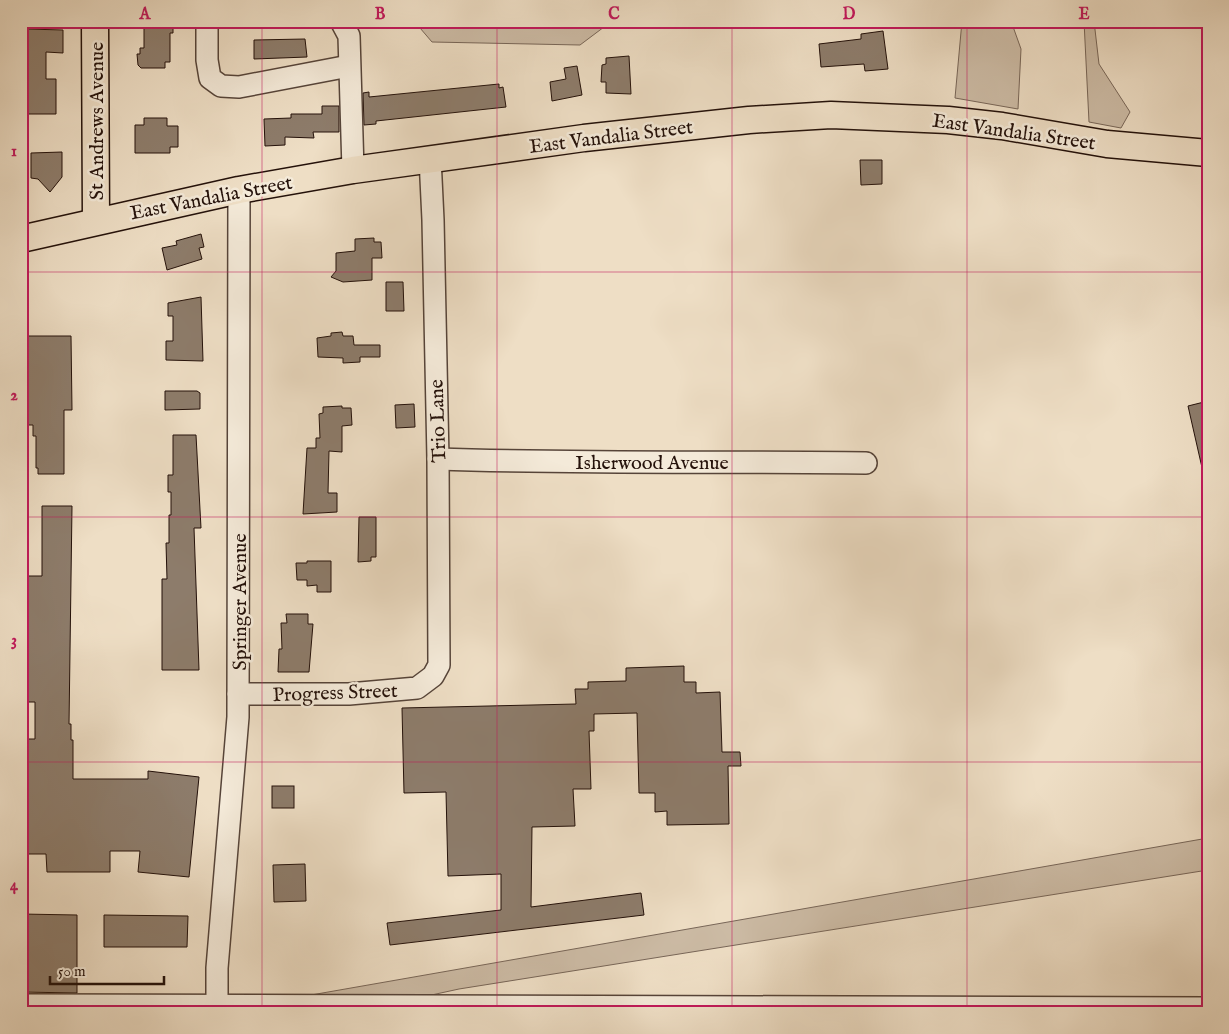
<svg xmlns="http://www.w3.org/2000/svg" width="1229" height="1034" viewBox="0 0 1229 1034" font-family="'IM FELL English',serif">
<style>
.green{fill:#ccbba5;stroke:#786658}
.building{fill:#8d7c6b;stroke:#24110a}
.lines{fill:none;stroke-linecap:round;stroke-linejoin:round}
.minor-casing{stroke:#564439;stroke-width:24}
.major-casing{stroke:#24110a;stroke-width:29}
.minor{stroke:#f4ead9;stroke-width:21}
.major{stroke:#eedec5;stroke-width:26}
.grid{fill:none;stroke:#c2185b;stroke-width:1;stroke-opacity:0.55}
.labels{text-anchor:middle;stroke-width:5;stroke-linejoin:round;paint-order:stroke}
.street-label{font-size:20px;fill:#24110a;stroke:#f4ead9}
.neatline{fill:none;stroke:#c2185b;stroke-width:2}
.grid-label{font-size:16px;text-anchor:middle;font-weight:bold;fill:#c2185b}
</style>
<rect width="100%" height="100%" fill="#eedec5"/>
<filter id="stains"><feTurbulence type="fractalNoise" baseFrequency=".004" numOctaves="4"/><feColorMatrix values="0 0 0 0 .2 0 0 0 0 .09 0 0 0 0 .02 0 0 0 .5 -.17"/></filter>
<radialGradient id="worn" r=".72"><stop offset=".6" stop-color="#630" stop-opacity="0"/><stop offset="1" stop-color="#630" stop-opacity=".3"/></radialGradient>
<!-- green -->
<g class="green">
<path d="M414,21h198l-32,24 -148,-3z"/>
<path d="M962,21h49l10,28 -3,60 -63,-11z"/>
<path d="M1084,21h10l5,43 31,48 -9,16 -32,-6z"/>
<path d="M1208,838v32l-749,119 -110,24h-109l71,-18z"/>
</g>
<!-- building -->
<g class="building">
<path d="M144,21h29v12h-3v29h-5v6h-24l-3,-3 -1,-11h3v-6h4z"/>
<path d="M27,29l36,1v23l-17,-1v27h10v35h-35v-35h6l1,-28h-7v-18l6,1z"/>
<path d="M883,31l5,38 -23,2 -1,-7 -43,3 -2,-23 42,-5v-5z"/>
<path d="M305,39l2,18 -53,2v-19z"/>
<path d="M629,56l2,38 -25,-1v-11h-5l1,-17 4,-1v-6z"/>
<path d="M577,66l5,29 -30,6 -2,-19 16,-3 -2,-11z"/>
<path d="M499,84v4l4,-1 3,20 -130,14v3l-12,1 -1,-32 6,-1v5z"/>
<path d="M322,106h17v26h-26l1,6 -29,-1v8l-20,1 -1,-27 27,-1v-4h31z"/>
<path d="M144,118h23v8h11v21h-8v6h-35v-28h9z"/>
<path d="M62,152v25l-12,15 -12,-13 -7,-1v-25z"/>
<path d="M860,160h22v24l-21,1z"/>
<path d="M201,234l3,13 -5,1 3,11 -35,11 -5,-22 15,-3 -1,-4z"/>
<path d="M374,238v4h7l1,16h-10v22l-29,2 -12,-5 5,-6v-18l19,-2v-12z"/>
<path d="M386,282h17l1,29h-18z"/>
<path d="M201,297l2,64 -37,-1v-19h7v-25h-5v-13z"/>
<path d="M342,332l1,4h10l1,9h26v12h-20v5l-17,1v-5l-25,-1 -1,-19 14,-2v-3z"/>
<path d="M21,336h50l1,74h-8v64h-26v-6h-2v-32h-3v-11h-12z"/>
<path d="M165,391h32l3,2v16l-35,1z"/>
<path d="M1208,401v70l-5,1 -15,-66z"/>
<path d="M414,404l1,23 -19,1 -1,-23z"/>
<path d="M342,406v2h9l1,17 -10,1v26l-13,-1 -1,42h9v19l-34,2 4,-66h9v-10h4l-1,-24 4,-1v-6z"/>
<path d="M173,435h23l5,93h-7l5,142h-37v-91h5l-1,-36h3v-28h2v-23h-3v-17h5z"/>
<path d="M42,506h30l-3,218h2v16h2v39h75v-8l51,6 -10,100 -51,-5 2,-21h-30v21h-63l-1,-18h-25v-115h14v-37h-14v-126h21z"/>
<path d="M359,517h17v40h-5v4l-13,1z"/>
<path d="M307,561h24v31h-14v-7l-10,1v-6h-10l-1,-17h11z"/>
<path d="M286,614h22v10h5l-4,48h-31l1,-23h3l-1,-26h6z"/>
<path d="M684,666v16h12v11l24,-1 2,60h18l1,14h-13l1,58 -62,1v-14l-12,1v-19h-16l-2,-80 -43,1v17h-5l2,58h-18l2,37 -43,1 -1,80 110,-14 3,22 -254,30 -3,-22 114,-13v-36l-53,2 -2,-84 -42,1 -2,-85 174,-4 -1,-15h13v-7l38,-1v-13z"/>
<rect x="272" y="786" width="22" height="22"/>
<path d="M305,864l1,37 -32,1 -1,-37z"/>
<path d="M21,914l56,1v78l-56,-1z"/>
<path d="M104,915l84,1 -1,31h-83z"/>
</g>
<g class="lines">
<!-- minor casing -->
<g class="minor-casing">
<g id="minor">
<path d="M207,21v39l3,18 11,8 18,1 110,-21"/>
<path d="M341,21l8,15 4,134"/>
<path d="M438,459c143,5 285,2 428,4"/>
<path d="M238,694h111l68,-6 16,-12 6,-11 -1,-206 -5,-239 -3,-62"/>
<path d="M21,1005l1187,3"/>
<path d="M217,1013v-45l21,-251 1,-527"/>
</g>
</g>
<!-- major casing -->
<g class="major-casing">
<g id="major">
<path d="M95,21l1,200"/>
<path d="M21,239l218,-49 114,-20 231,-32 165,-18 82,-5 117,5 54,6 105,18 101,9"/>
</g>
</g>
<!-- minor -->
<use href="#minor" class="minor"/>
<!-- major -->
<use href="#major" class="major"/>
</g>
<!-- grid -->
<path class="grid" d="M262,21v992M497,21v992M732,21v992M967,21v992M21,272h1187M21,517h1187M21,762h1187"/>
<g class="labels">
<!-- street labels -->
<g class="street-label">
<text transform="translate(96 121) rotate(-90)" y="7">St Andrews Avenue</text>
<text transform="translate(1014 131) rotate(8)" y="7">East Vandalia Street</text>
<text transform="translate(611 136) rotate(-7)" y="7">East Vandalia Street</text>
<text transform="translate(211 197) rotate(-11)" y="7">East Vandalia Street</text>
<text transform="translate(437 421) rotate(-92)" y="7">Trio Lane</text>
<text x="652" y="469">Isherwood Avenue</text>
<text transform="translate(239 602) rotate(-90)" y="7">Springer Avenue</text>
<text transform="translate(335 692) rotate(-2)" y="7">Progress Street</text>
</g>
</g>
<!-- margin -->
<rect width="1229" height="1034" fill="none" stroke="#eedec5" stroke-width="55"/>
<!-- scale -->
<path d="M50 976v8h114v-8" fill="none" stroke="#24110a" stroke-width="2.5"/>
<text x="58" y="976" font-size="15" fill="#24110a" stroke="#f4ead9" stroke-width="4" paint-order="stroke">50 m</text>
<rect x="28" y="28" width="1174" height="978" class="neatline"/>
<g class="grid-label">
<text x="145" y="19">A</text>
<text x="380" y="19">B</text>
<text x="614" y="19">C</text>
<text x="849" y="19">D</text>
<text x="1084" y="19">E</text>
<text x="14" y="156">1</text>
<text x="14" y="400">2</text>
<text x="14" y="645">3</text>
<text x="14" y="890">4</text>
</g>
<rect width="100%" height="100%" filter="url(#stains)"/>
<rect width="100%" height="100%" fill="url(#worn)"/>
</svg>
